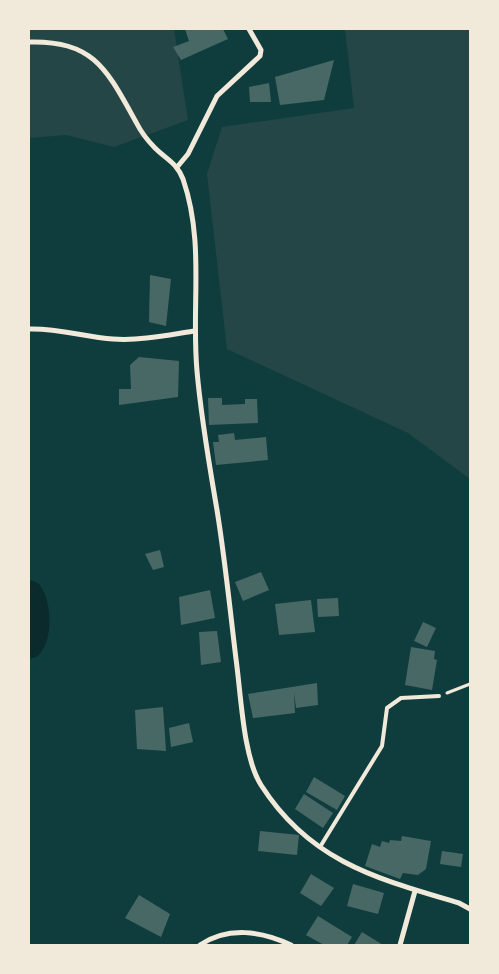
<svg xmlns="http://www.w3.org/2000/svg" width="499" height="974" viewBox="0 0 499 974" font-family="Inter,sans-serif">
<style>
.green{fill:#244646}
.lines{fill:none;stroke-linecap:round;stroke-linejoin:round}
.river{stroke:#0a2a2b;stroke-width:29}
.building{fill:#486865}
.path{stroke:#f1e9da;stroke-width:3}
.service{stroke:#f1e9da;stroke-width:4}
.minor{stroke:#f1e9da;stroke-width:5}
</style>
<rect width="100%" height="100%" fill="#0f3d3e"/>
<!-- green -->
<g class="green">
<path d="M29,29h145l14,91 -74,27 -48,-12 -37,3z"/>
<path d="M345,29h125v450l-62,-46 -181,-84 -20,-175 15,-47 132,-19z"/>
</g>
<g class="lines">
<!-- river -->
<path class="river" d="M29,595c7,11 9,38 0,49"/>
</g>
<!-- building -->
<g class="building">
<path d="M185,29h38l5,10 -47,21 -8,-13 16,-6z"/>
<path d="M334,60l-10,40 -44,5 -5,-28z"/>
<path d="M269,83l2,19h-21l-1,-15z"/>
<path d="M150,275l21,4 -5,47 -17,-4z"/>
<path d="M139,357l40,4 -1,36 -59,8v-16h12l-1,-24z"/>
<path d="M208,398h14v7l23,-1v-5h12l1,24 -49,2z"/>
<path d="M234,433l1,7 31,-3 2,23 -52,5 -3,-23h6l-1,-7z"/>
<path d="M160,550l4,17 -11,3 -8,-16z"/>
<path d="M261,572l8,18 -26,11 -8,-19z"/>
<path d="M210,590l5,28 -34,7 -2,-28z"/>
<path d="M338,598l1,18 -21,1 -1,-18z"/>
<path d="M311,600l4,32 -36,3 -4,-31z"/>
<path d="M423,622l13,6 -9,19 -13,-6z"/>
<path d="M217,631l4,31 -20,3 -2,-33z"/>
<path d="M411,647l24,4 -1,8 3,1 -5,30 -27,-5z"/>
<path d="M317,683l1,22 -22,3 -2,-16 1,21 -42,5 -5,-24z"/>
<path d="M163,707l3,44 -29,-2 -2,-39z"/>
<path d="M189,723l4,19 -22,5 -2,-19z"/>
<path d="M314,777l31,19 -8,14 -31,-18z"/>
<path d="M304,794l29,19 -10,15 -28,-19z"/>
<path d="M260,831l39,4 -2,20 -39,-4z"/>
<path d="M402,836l29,5 -5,28 -8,6 -15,-2 -3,6 -35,-13 7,-22 8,3 2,-6 7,2 1,-3 11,1z"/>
<path d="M442,851l21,3 -2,13 -21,-3z"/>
<path d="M311,874l23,14 -13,18 -21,-13z"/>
<path d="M353,884l31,9 -6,21 -31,-8z"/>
<path d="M139,895l31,19 -9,23 -36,-19z"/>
<path d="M318,916l34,21 -5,8h-23l-18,-10z"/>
<path d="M362,932l21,13h-29z"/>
</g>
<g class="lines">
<!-- path -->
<path class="path" d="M447,693l23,-9"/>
<!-- service -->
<path class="service" d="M320,847l62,-101 5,-38 14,-10 38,-2"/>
<!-- minor -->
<g class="minor">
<path d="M29,42c65,-2 78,28 107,80 5,10 11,18 19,26 11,11 22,15 28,31 22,64 8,126 14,192 4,47 12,92 20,139 8,49 13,100 19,149 5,35 7,98 25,126 49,77 117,94 198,118l11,6"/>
<path d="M178,166l10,-12 29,-58 43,-40 1,-6 -12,-21"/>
<path d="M29,329c29,-1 56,8 84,10 27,2 55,-4 81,-8"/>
<path d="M200,945c28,-19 62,-14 91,0"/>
<path d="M400,945l15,-54"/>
</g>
</g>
<!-- border -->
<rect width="499" height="974" fill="none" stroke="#f1e9da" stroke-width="60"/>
</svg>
